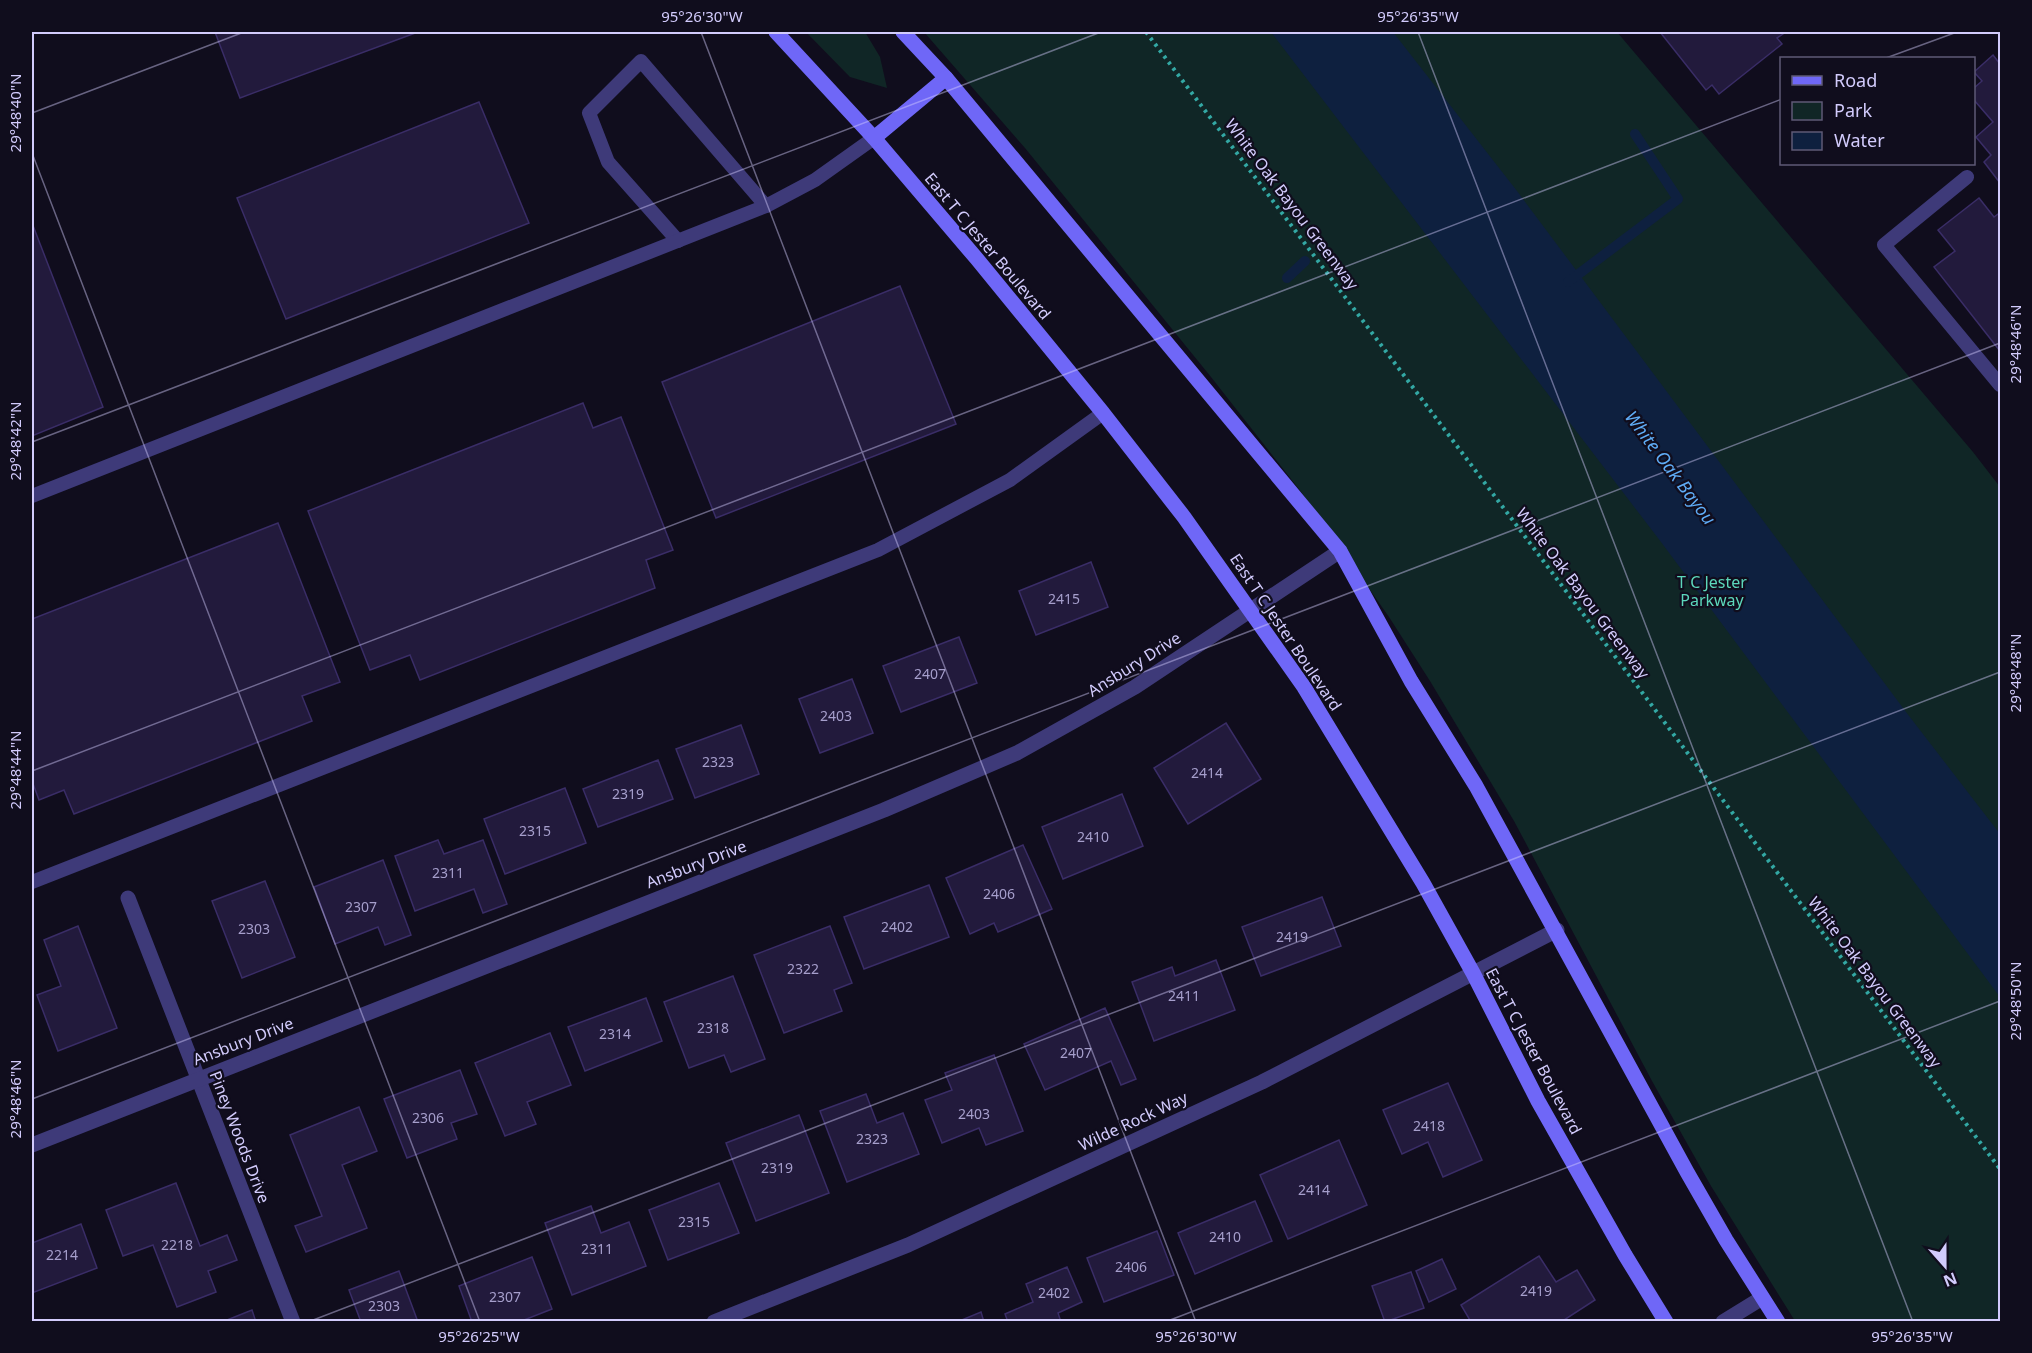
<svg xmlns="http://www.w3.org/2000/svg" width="2032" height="1353" viewBox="0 0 2032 1353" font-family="'Noto Sans',sans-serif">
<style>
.green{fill:#102626}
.water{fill:#0e203f}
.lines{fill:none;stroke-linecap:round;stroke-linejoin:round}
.stream{stroke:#0e203f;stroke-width:10}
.building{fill:#221a3c;stroke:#3a2d67;stroke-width:1.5}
.path{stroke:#33a8a4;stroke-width:4;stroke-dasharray:3 4.5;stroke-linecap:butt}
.lane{stroke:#3e3a79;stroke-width:14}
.street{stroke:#3e3a79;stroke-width:15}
.secondary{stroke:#6f67f7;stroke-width:15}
.ticks{fill:none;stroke:#d2cbfc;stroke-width:1.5;stroke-opacity:0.45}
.labels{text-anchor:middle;stroke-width:4.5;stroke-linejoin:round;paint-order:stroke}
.number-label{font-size:14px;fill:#a69fcc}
.street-label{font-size:16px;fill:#d2cbfc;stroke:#100d1d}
.park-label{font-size:16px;fill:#5cd7bb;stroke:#100d1d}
.water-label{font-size:18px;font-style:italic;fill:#5facf6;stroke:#100d1d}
.neatline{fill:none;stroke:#d2cbfc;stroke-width:2}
.ticks-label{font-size:15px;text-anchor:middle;fill:#d2cbfc}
</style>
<rect width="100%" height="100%" fill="#100d1d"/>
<!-- green -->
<g class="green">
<path d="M806,32h59l15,25 7,31 -37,-11z"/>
<path d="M924,32h693l356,420 27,35v834h-205l-84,-135 -59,-105 -138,-260 -84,-140 -41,-64 -87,-124 -91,-116 -186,-229z"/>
</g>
<!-- water -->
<path class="water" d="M1271,32h122l124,159 389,521 94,122v163l-339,-455z"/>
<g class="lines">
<!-- stream -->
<g class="stream">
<path d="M1287,278l18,-17"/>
<path d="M1568,282l110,-83 -43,-65"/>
</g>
</g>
<!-- building -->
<g class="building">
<path d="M215,32h203l-178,66z"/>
<path d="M1660,32h121l2,2 -6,4 5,6 -63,50 -7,-9 -6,5z"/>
<path d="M1993,55l7,9v119l-16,-21 7,-7 -15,-18 17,-15 -19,-22v-12l8,-7 -8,-9z"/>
<path d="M479,102l50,121 -243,96 -49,-121z"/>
<path d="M1979,198l15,19 4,-3 2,3v134l-66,-84 21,-16 -17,-21z"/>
<path d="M32,223l71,184 -71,29z"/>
<path d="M900,286l56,138 -240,94 -54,-136z"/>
<path d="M583,403l10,25 28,-11 52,133 -27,10 9,28 -235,92 -10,-25 -40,15 -62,-159z"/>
<path d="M278,523l62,159 -38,14 10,25 -238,93 -10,-24 -25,10 -7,-19v-162z"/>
<path d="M1091,562l17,45 -72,28 -17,-44z"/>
<path d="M959,637l18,46 -76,29 -18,-46z"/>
<path d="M852,679l21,54 -53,20 -21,-54z"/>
<path d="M1226,723l35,56 -73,45 -34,-56z"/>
<path d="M741,725l18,49 -64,24 -19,-49z"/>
<path d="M658,760l15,39 -75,28 -15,-38z"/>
<path d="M565,788l21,55 -81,31 -21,-55z"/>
<path d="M1122,794l21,52 -80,33 -21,-52z"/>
<path d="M438,840l6,14 39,-14 24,64 -24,9 -9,-24 -59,22 -20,-55z"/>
<path d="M1023,845l29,64 -54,23 -4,-9 -24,11 -24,-56z"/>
<path d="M383,860l28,75 -26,10 -7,-18 -43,17 -21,-57z"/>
<path d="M265,881l30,76 -53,21 -30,-77z"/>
<path d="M929,885l20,52 -85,32 -20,-52z"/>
<path d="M1322,897l19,49 -80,30 -19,-49z"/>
<path d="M78,926l39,102 -59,23 -21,-56 24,-9 -17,-46z"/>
<path d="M830,926l22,57 -18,7 8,21 -58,22 -30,-78z"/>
<path d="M1216,960l19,50 -81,31 -22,-59 40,-15 3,9z"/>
<path d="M733,976l32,83 -34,13 -7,-17 -35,13 -25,-66z"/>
<path d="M646,998l16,43 -77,30 -17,-44z"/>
<path d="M1105,1008l31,71 -15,6 -10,-24 -66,29 -21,-46z"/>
<path d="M550,1033l21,52 -44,17 9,22 -31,12 -30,-73z"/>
<path d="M994,1055l29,76 -37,14 -7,-17 -37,15 -17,-43 27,-10 -7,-17z"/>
<path d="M460,1070l17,44 -26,9 6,16 -50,19 -23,-59z"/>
<path d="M1448,1083l34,77 -39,17 -15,-35 -26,12 -19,-44z"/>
<path d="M866,1094l11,29 26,-10 16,41 -72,28 -27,-71z"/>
<path d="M359,1107l18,44 -35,14 25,63 -61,24 -11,-26 27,-10 -32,-81z"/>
<path d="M799,1115l30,78 -73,28 -30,-78z"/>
<path d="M1339,1140l28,65 -79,34 -28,-64z"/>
<path d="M176,1183l24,63 27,-11 10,25 -29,11 8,21 -39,15 -24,-62 -30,11 -17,-46z"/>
<path d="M719,1183l20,50 -71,27 -19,-50z"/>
<path d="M1255,1201l17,40 -77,33 -17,-41z"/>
<path d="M591,1206l10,27 28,-11 17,44 -74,29 -27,-72z"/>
<path d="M81,1224l16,44 -65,25v-50z"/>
<path d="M1157,1231l17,44 -70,27 -17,-44z"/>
<path d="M1539,1256l17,26 21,-12 18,30 -34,22h-90l-10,-17z"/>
<path d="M532,1257l20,52 -33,13h-47l-13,-36z"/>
<path d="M1442,1259l14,30 -27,13 -13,-31z"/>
<path d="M1067,1267l15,35 -24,11 3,9h-53l-3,-8 28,-12 -7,-18z"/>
<path d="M399,1271l19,51h-57l-12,-32z"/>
<path d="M1411,1272l13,36 -39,14 -13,-36z"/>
<path d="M252,1310l4,12h-34z"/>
<path d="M981,1312l3,10h-27z"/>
</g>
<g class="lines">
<!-- path -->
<path class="path" d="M1146,32l854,1137"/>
<!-- lane -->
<g class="lane">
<path d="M1967,177l-83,68 116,140"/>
<path d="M678,241l-70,-79 -19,-49 52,-52 125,145"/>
<path d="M32,496l734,-290 49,-26 59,-42"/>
<path d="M32,882l846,-332 132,-70 93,-67"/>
</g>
<!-- street -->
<g class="street">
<path d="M128,898l165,424"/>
<path d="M32,1145l852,-335 133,-57 118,-66 205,-136"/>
<path d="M714,1322l194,-77 354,-163 295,-152"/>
<path d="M1723,1322l39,-24"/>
</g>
<!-- secondary -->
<g class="secondary">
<path d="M776,32l98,106 103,121 126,154 81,104 120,170 119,196 50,90 65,128 87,154 41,67"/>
<path d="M903,32l43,46 394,473 71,130 65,105 211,386 39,68 52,82"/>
<path d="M874,138l72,-60"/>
</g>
</g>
<!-- ticks -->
<path class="ticks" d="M701,32l495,1290M1418,32l495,1290M1886,58l71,-26M32,113l212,-81M32,153l448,1169M32,442l1069,-410M32,771l1750,-672M32,1099l1968,-756M308,1322l1692,-650M1165,1322l835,-321"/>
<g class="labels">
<!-- number labels -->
<g class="number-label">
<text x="1064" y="604">2415</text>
<text x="930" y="679">2407</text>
<text x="836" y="721">2403</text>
<text x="718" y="767">2323</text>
<text x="1207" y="778">2414</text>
<text x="628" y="799">2319</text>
<text x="535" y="836">2315</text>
<text x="1093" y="842">2410</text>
<text x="448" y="878">2311</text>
<text x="999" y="899">2406</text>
<text x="361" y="912">2307</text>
<text x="897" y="932">2402</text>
<text x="254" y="934">2303</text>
<text x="1292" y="942">2419</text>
<text x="803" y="974">2322</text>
<text x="1184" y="1001">2411</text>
<text x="713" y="1033">2318</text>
<text x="615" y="1039">2314</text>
<text x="1076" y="1058">2407</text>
<text x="974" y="1119">2403</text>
<text x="428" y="1123">2306</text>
<text x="1429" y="1131">2418</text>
<text x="872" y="1144">2323</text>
<text x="777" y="1173">2319</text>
<text x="1314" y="1195">2414</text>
<text x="694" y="1227">2315</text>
<text x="1225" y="1242">2410</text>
<text x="177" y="1250">2218</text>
<text x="597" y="1254">2311</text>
<text x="62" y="1260">2214</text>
<text x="1131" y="1272">2406</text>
<text x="1536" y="1296">2419</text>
<text x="1054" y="1298">2402</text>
<text x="505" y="1302">2307</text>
<text x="384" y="1311">2303</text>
</g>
<!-- street labels -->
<g class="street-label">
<text transform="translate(1292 204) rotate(53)" y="6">White Oak Bayou Greenway</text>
<text transform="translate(988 246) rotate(50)" y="6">East T C Jester Boulevard</text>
<text transform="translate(1583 593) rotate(53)" y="6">White Oak Bayou Greenway</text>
<text transform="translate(1286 632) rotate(56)" y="6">East T C Jester Boulevard</text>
<text transform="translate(1134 664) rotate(-32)" y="6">Ansbury Drive</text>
<text transform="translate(696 864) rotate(-21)" y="6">Ansbury Drive</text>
<text transform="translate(1875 982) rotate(53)" y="6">White Oak Bayou Greenway</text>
<text transform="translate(243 1041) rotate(-21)" y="6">Ansbury Drive</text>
<text transform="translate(1534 1051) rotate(62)" y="6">East T C Jester Boulevard</text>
<text transform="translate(1133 1121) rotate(-25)" y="6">Wilde Rock Way</text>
<text transform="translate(240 1137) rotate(69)" y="6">Piney Woods Drive</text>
</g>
<!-- park labels -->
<g class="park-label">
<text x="1712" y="588">T C Jester<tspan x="1712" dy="18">Parkway</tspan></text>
</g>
<!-- water labels -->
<g class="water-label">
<text transform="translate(1670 468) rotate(53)" y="6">White Oak Bayou</text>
</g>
</g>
<!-- border -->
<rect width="2032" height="1353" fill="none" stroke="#100d1d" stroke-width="66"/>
<!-- legend -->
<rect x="1780" y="57" width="195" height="108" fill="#100d1d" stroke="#5e5976" stroke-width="1.5"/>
<rect x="1792" y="76" width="30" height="9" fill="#6f67f7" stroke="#5e5976" stroke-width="1.5"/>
<text x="1834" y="87" font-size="18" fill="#d2cbfc">Road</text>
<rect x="1792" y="102" width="30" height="18" fill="#102626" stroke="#5e5976" stroke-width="1.5"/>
<text x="1834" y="117" font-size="18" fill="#d2cbfc">Park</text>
<rect x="1792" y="132" width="30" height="18" fill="#0e203f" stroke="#5e5976" stroke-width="1.5"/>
<text x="1834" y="147" font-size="18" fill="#d2cbfc">Water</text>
<!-- north arrow -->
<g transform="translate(1945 1266) rotate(159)" stroke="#100d1d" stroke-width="4.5" paint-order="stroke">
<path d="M0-4.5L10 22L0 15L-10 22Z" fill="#d2cbfc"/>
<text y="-9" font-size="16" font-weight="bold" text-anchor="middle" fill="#d2cbfc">N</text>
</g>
<rect x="33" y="33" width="1966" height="1287" class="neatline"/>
<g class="ticks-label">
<text x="702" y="22">95°26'30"W</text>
<text x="1418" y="22">95°26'35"W</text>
<text transform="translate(16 113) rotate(-90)" y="5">29°48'40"N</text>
<text transform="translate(2016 344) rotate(-90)" y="5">29°48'46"N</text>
<text transform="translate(16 441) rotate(-90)" y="5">29°48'42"N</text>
<text transform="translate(2016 673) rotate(-90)" y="5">29°48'48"N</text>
<text transform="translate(16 770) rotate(-90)" y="5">29°48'44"N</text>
<text transform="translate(2016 1001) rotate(-90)" y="5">29°48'50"N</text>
<text transform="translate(16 1099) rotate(-90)" y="5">29°48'46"N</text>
<text x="479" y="1342">95°26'25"W</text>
<text x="1196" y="1342">95°26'30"W</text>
<text x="1912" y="1342">95°26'35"W</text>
</g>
</svg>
